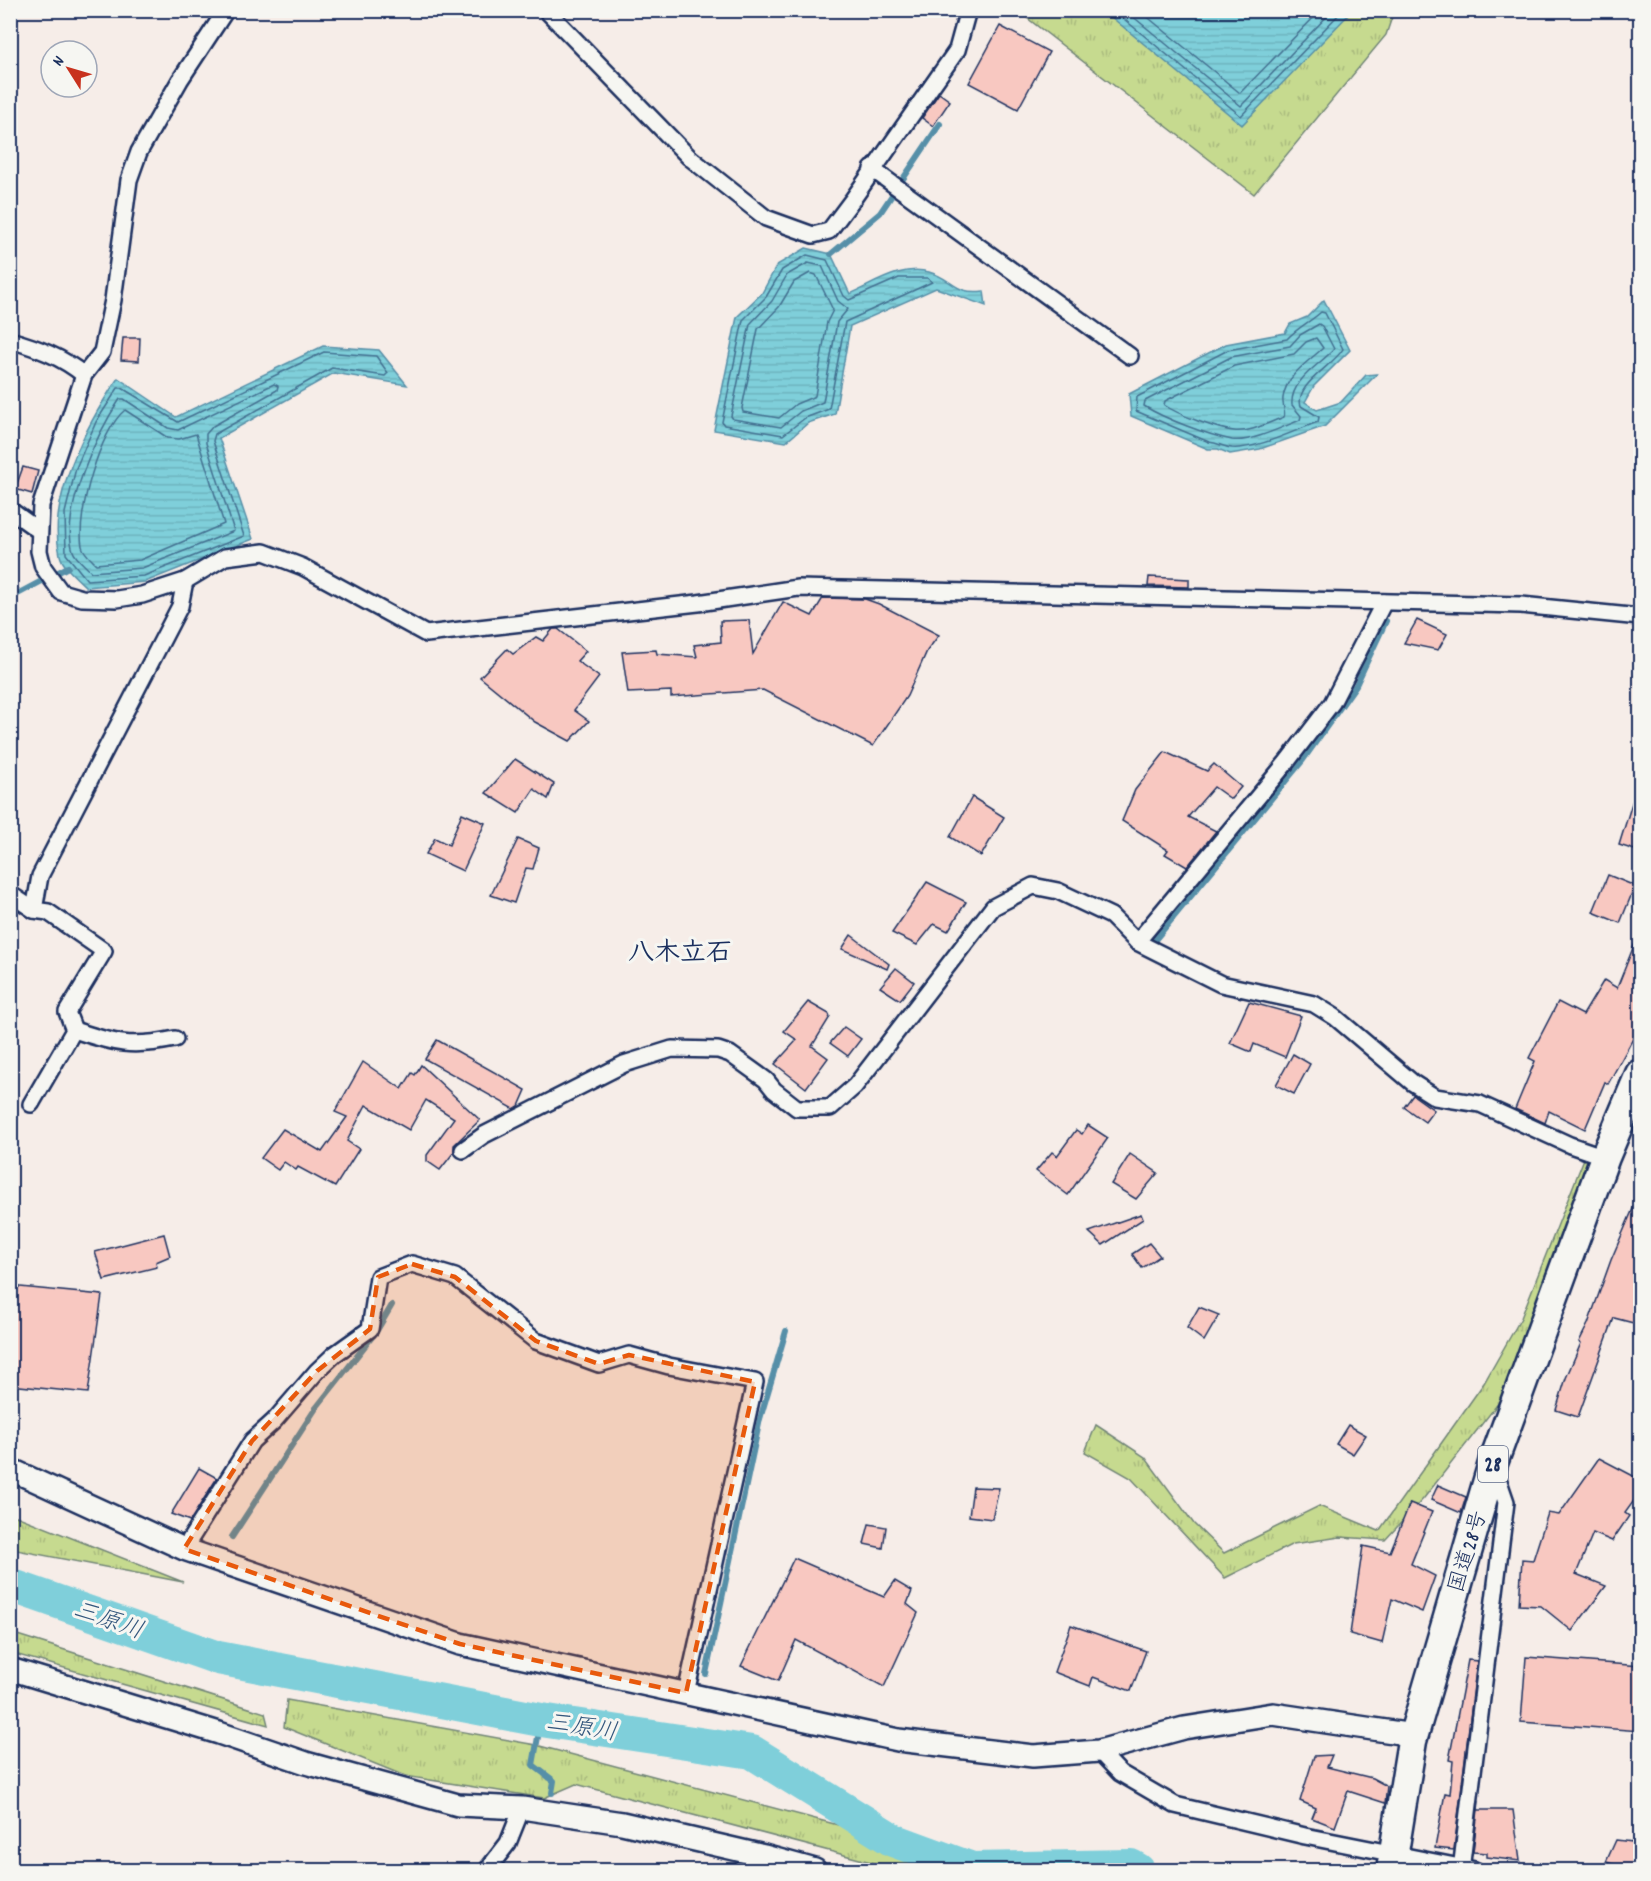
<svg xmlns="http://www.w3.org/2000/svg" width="1651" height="1881" viewBox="0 0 1651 1881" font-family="Dekko,'Klee One',sans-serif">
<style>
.grass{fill:url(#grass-tufts);stroke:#708476;stroke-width:1.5}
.water{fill:url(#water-rules);stroke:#578fa8;stroke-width:1.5}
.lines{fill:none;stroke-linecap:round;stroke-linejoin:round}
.shore{stroke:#436f90;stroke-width:1.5}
.stream{stroke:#578fa8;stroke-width:6}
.river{stroke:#7fcfda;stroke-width:34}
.building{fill:#f8c8c1;stroke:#1b2f5e;stroke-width:1.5}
.street-casing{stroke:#1b2f5e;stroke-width:20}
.secondary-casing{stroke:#1b2f5e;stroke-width:26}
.highway-casing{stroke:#1b2f5e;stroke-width:33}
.street{stroke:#f6f6f2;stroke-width:15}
.secondary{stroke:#f6f6f2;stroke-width:21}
.highway{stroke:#f6f6f2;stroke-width:28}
.marked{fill:#e8590c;fill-opacity:0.2;stroke:#e8590c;stroke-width:4.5;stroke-dasharray:12 8;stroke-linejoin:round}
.labels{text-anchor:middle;stroke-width:6;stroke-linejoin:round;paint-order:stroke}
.shield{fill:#f6f6f2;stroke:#5d6b8a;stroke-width:1.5}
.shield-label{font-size:21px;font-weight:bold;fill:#1b2f5e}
.street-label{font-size:22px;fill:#1b2f5e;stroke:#f6f6f2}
.water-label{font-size:24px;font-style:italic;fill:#34577d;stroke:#f6f6f2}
.quarter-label{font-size:26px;font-weight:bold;fill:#1b2f5e;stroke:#f6f6f2}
</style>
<defs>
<pattern id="grass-tufts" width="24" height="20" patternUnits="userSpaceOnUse" patternTransform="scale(1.5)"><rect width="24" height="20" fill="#c6da8f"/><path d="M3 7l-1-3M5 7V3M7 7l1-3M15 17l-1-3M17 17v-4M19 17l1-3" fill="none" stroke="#aabb7e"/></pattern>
<pattern id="water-rules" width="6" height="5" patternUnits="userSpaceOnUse" patternTransform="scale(1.5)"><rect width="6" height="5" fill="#7fcfda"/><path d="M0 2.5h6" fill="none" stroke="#6db2be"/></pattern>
</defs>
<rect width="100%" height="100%" fill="#f6ede8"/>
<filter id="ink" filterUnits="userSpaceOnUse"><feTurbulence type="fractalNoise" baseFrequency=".0167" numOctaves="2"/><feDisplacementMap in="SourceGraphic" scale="12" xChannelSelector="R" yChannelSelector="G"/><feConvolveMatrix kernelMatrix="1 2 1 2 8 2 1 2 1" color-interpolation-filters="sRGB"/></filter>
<g filter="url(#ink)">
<!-- grass -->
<g class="grass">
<path d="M1018,11h376l-8,24 -132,159z"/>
<path d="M1585,1156l12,7 -86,224 -87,111 -39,42 -45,-3 -47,7 -68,34 -94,-100 -46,-26 11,-27 49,32 49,67 30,29 95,-47 60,25 105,-148 37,-65z"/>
<path d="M10,1514h1l172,68 -172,-33z"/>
<path d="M11,1633l254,80 3,12 -257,-72z"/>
<path d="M287,1700l249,45 321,85 29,15 71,25h-56l-325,-86 -32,14 -139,-22 -121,-49z"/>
</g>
<!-- water -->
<g class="water">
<path d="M1104,11h248l-110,114z"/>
<path d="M806,248l25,6 19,40c24,-10 52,-30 79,-22 25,7 25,23 55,19l2,15 -50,-18 -86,38 -15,88 -27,9 -22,19 -72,-12 23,-113 25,-24 15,-28z"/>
<path d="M1324,300l26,50 -36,36 -9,16 12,8 24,-8 25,-27 11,-1 -52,52 -65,23 -30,5 -12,-5h-10l-77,-33 -2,-22 97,-50 59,-11 5,-9 17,-7z"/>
<path d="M323,346l56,4 28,35 -73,-12 -115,65 34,101 -108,43 -59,5c-8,-8 -24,-21 -26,-32 -14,-56 28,-132 58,-177l58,39z"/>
</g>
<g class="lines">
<!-- shore -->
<g class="shore">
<path d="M1113,10l128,106 102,-106"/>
<path d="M1125,10l116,96 92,-96"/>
<path d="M1139,10l101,83 81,-83"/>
<path d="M807,255l20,5 17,36 5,4 50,-22h28l5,4 -87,40 -16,87 -24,9 -22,17 -59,-10 -2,-3 21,-102 23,-23 16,-27z"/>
<path d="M808,263l14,3 16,35 10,8 -11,13 -14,80 -22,9 -20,16 -48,-8 -2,-3 19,-92 22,-23 15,-26z"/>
<path d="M810,273l6,2 17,35 -6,12 -12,74 -19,8 -17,14 -36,-6 -1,-4 16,-79 21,-22 15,-25z"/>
<path d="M1321,312l4,1 18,36c-9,16 -49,36 -42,57l18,11 -1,5c-22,8 -63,28 -86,26 -8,-1 -14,-5 -23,-6l-73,-31 1,-14 91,-47 59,-11c10,-11 23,-17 34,-27z"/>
<path d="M1319,324l3,2 12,23c-14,16 -44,31 -42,56l9,11 -1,4c-17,7 -51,23 -68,20 -24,-5 -67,-21 -88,-34l1,-5 86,-44 59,-11 10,-11z"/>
<path d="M1316,338l7,10c-15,14 -37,27 -40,50 -1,7 3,13 1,19 -14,5 -34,16 -50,14 -18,-2 -55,-16 -70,-26l1,-4 69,-35 60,-12 12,-12z"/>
<path d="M324,352l52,4 12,17 -3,3 -53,-8 -117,66 -2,7 31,95 -100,40 -57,4 -21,-26 -1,-41 11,-45 20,-46 22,-34h4l56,34z"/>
<path d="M274,384l4,2 -1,4 -64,36 -7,8v9l28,88 -92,37 -51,4c-5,-6 -16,-14 -18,-21 -13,-41 25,-119 47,-152h4l44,29 10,2z"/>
<path d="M125,410l43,28 11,1 17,-5 28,90 -84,36 -44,4c-5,-5 -13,-12 -14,-18 -6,-32 18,-116 43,-136z"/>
</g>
<!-- stream -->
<g class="stream">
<path d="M831,254l49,-41 60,-89"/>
<path d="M10,598l58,-31"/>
<path d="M1149,947l154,-187 53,-75 30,-64"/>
<path d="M232,1537l84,-129 60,-76 16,-27"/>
<path d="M706,1674l54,-255 26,-88"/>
<path d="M541,1720l-8,45 21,16 -2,12"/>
</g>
<!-- river -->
<path class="river" d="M10,1585l208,73 323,62 211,32 141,88 79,29 159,-3 7,4"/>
</g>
<!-- building -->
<g class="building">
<path d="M1000,26l49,26 -31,57 -49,-26z"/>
<path d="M939,93l11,8 -17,25 -11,-8z"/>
<path d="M123,338h17l-1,23 -18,-1z"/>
<path d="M23,467l15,4 -6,23 -17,-5z"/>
<path d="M1149,577l40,2v8l-41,-1z"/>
<path d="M823,598l42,1 14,5 60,31 -12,16 -20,45 -34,50 -110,-56 -92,7v-6l-43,2 -6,-41 34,-2 1,4 40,3 -3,-12 27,-3 -1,-21 29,-1 4,34 30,-52 29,14z"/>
<path d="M1417,620l30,14 -9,16 -34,-7z"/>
<path d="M553,629h5l28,22 -9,10 22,16 -25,33 15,11 -19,20 -35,-19 -55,-45 27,-28 6,5 23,-17 7,4z"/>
<path d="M1165,752l42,19 7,-7 27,23 -10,12 -17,-12 -26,30 28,14 -29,36 -22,-13 3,-4 -46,-29 13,-31z"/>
<path d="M515,759l39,25 -6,15 -14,-10 -16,24 -32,-20z"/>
<path d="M1637,787l4,1v64l-22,-7z"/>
<path d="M972,797l32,20 -23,39 -31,-19z"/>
<path d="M462,813l23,10 -22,48 -37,-17 9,-16 14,7z"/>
<path d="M518,839l21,9 -6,21 -7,-1 -12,35 -23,-8z"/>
<path d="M1608,875l27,11 -15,37 -27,-11z"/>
<path d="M927,882l39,20 -18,29 -14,-7 -17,21 -25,-12z"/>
<path d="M1639,933l2,91 -33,60 -3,-2 -20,47 -36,-18 -4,12 -30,-14 20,-48 -6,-3 29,-56 25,13 21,-35 13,8z"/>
<path d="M851,935l38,29 -2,5 -45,-20z"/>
<path d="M896,968l18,14 -14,18 -20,-13z"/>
<path d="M808,1002l21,12 1,3 -18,29 16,12 -22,30 -31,-24 22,-24 -13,-9z"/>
<path d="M1249,1002l52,14 -16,41 -31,-13 -3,8 -21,-9z"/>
<path d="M844,1027l17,12 -13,17 -18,-13z"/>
<path d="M437,1040l89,50 -7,16 -5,3 -89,-50z"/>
<path d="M1293,1054l17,10 -16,30 -18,-9z"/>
<path d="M363,1062l39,27 10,-16 3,2 6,-10 59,55 -26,25v7l-14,18 -13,-9v-6l27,-37 -28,-18 -17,30 -43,-25 -19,36 12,8 -24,38 -37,-20 -2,3 -12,-8 -6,8 -17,-12 22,-29 39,23 25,-35 -12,-5z"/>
<path d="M1413,1095l21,15 -9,12 -21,-15z"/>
<path d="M1088,1125l20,13 -40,57 -32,-24 16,-19 5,4 19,-26 6,4z"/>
<path d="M1130,1154l28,19 -22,26 -25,-15z"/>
<path d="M1641,1190v135l-27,-7 -36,99 -22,-7 10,-32 15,-35 -2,-1 9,-18 23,-64z"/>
<path d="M1141,1214l2,5 -40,26 -14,-13z"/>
<path d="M164,1234l6,22 -14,6 1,5 -53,13 -9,-28z"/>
<path d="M1149,1243l11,13 -18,12 -10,-14z"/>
<path d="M10,1286l92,9 -14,98 -78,-8z"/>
<path d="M1199,1307l20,8 -15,26 -17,-13z"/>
<path d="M1348,1425l18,10 -13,19 -17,-10z"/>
<path d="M1599,1458l42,22v11l-16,22 4,3 -17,25 -19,-8 -17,41 30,12 -34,45 -31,-25 -22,-1 3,-46 11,1 15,-47 11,2z"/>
<path d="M199,1468l18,10 -27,43 -19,-7z"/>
<path d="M1438,1485l28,12 -5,16 -30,-13z"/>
<path d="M973,1487l26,1 -7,31 -23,-3z"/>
<path d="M1410,1503l22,9 -21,52 24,12 -13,36 -30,-13 -10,44 -32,-9 13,-88 27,6z"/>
<path d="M869,1524l17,3 -3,21 -19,-4z"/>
<path d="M794,1558l90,39 11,-16 17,10 -5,13 11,9 -34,74 -88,-47 -18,41 -37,-15z"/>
<path d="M1071,1625l75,26 -15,40 -38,-14 -3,9 -36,-14z"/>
<path d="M1526,1657l115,9v65l-120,-9z"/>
<path d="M1468,1660l9,1 -23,189 -19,-2 10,-55 5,1 3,-33 -4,-1z"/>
<path d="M1332,1755l-5,12 45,11 15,8 -2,17 -37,-12 -13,36 -23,-9 4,-10 -16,-7 14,-45z"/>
<path d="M1479,1801l-1,9h35l7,51 -33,-4v-4l-14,-1z"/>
<path d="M1616,1840l25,3 -9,27 -26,-8z"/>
</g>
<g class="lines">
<!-- street casing -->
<g class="street-casing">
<g id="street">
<path d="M226,10l-46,70 -41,72 -10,28 -16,120 -11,52 -18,23 -43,130 -2,46 4,16 18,25 21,6 35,1 25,-4 43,-14 40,-24 39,-5 39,15 123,67 272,-31 100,-15 723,17 119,12"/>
<path d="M546,10l143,147 77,61 47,17 16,-4 24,-32 104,-149 11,-40"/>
<path d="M872,169l258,187"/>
<path d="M10,340c28,8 52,17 74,35"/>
<path d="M10,510l28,20"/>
<path d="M10,894l24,16"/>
<path d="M1137,942l149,-179 46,-60 52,-101"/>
<path d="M74,1030c42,14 57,18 101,9"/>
<path d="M31,1104l43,-74 -7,-18 37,-61 -56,-39 -14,-2 6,-34 140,-270 5,-25"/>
<path d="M463,1150l21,-15 140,-71 48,-15 46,1 12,4 36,26 8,10 23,18h33l25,-22 138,-179 40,-21 25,5 53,25 26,26 84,42 93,20 21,13 78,66 22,14 45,7 90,41 35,12"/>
<path d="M184,1549l68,-108 22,-20 43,-50 18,-17 35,-25 8,-52 34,-13 43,13 81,64 63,23 30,-9 40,11 86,16 -69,311"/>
<path d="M1099,1751l21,22 55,32 130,31 170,34"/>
<path d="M487,1870l21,-27 14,-35"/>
<path d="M1461,1870l45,-368 -12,-35"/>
</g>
</g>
<!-- secondary casing -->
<g class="secondary-casing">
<g id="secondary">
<path d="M10,1469l174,80 276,95 438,96 135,16 66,-5 85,-23 89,-14 140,21"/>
<path d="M10,1669l209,64 87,30 152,42 64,3 100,15 142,33 51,14"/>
</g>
</g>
<!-- highway casing -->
<g class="highway-casing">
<path id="highway" d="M1391,1870l21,-129 81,-278 112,-306 35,-83"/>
</g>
<!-- street -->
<use href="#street" class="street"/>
<!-- secondary -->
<use href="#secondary" class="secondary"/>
<!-- highway -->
<use href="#highway" class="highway"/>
</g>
</g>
<!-- marked area -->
<path class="marked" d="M412,1264l43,13 81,64 63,23 30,-9 126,27 -69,311 -226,-49 -276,-95 68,-108 65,-70 53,-42 8,-52z"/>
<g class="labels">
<!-- shield labels -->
<rect class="shield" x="1478" y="1446" width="30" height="36" rx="4.5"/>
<g class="shield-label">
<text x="1493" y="1471">28</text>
</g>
<!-- street labels -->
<g class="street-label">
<text transform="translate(1466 1551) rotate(-73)" y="8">国道28号</text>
</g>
<!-- water labels -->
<g class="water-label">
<text transform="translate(109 1619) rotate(19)" y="8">三原川</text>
<text transform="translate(582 1726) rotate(9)" y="8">三原川</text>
</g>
<!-- quarter labels -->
<g class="quarter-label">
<text x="680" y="960">八木立石</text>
</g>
</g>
<!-- margin -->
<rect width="1651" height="1881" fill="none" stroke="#f6f6f2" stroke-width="36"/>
<rect x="18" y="18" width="1615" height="1845" fill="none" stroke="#1b2f5e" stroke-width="2" filter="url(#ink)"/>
<!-- north arrow -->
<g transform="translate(69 69) rotate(307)"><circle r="28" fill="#f6f6f2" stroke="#9ea6b7" stroke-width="1.5"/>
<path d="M0-4.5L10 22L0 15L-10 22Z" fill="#c8321e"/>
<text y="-9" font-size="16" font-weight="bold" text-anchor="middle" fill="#1b2f5e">N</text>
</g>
</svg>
